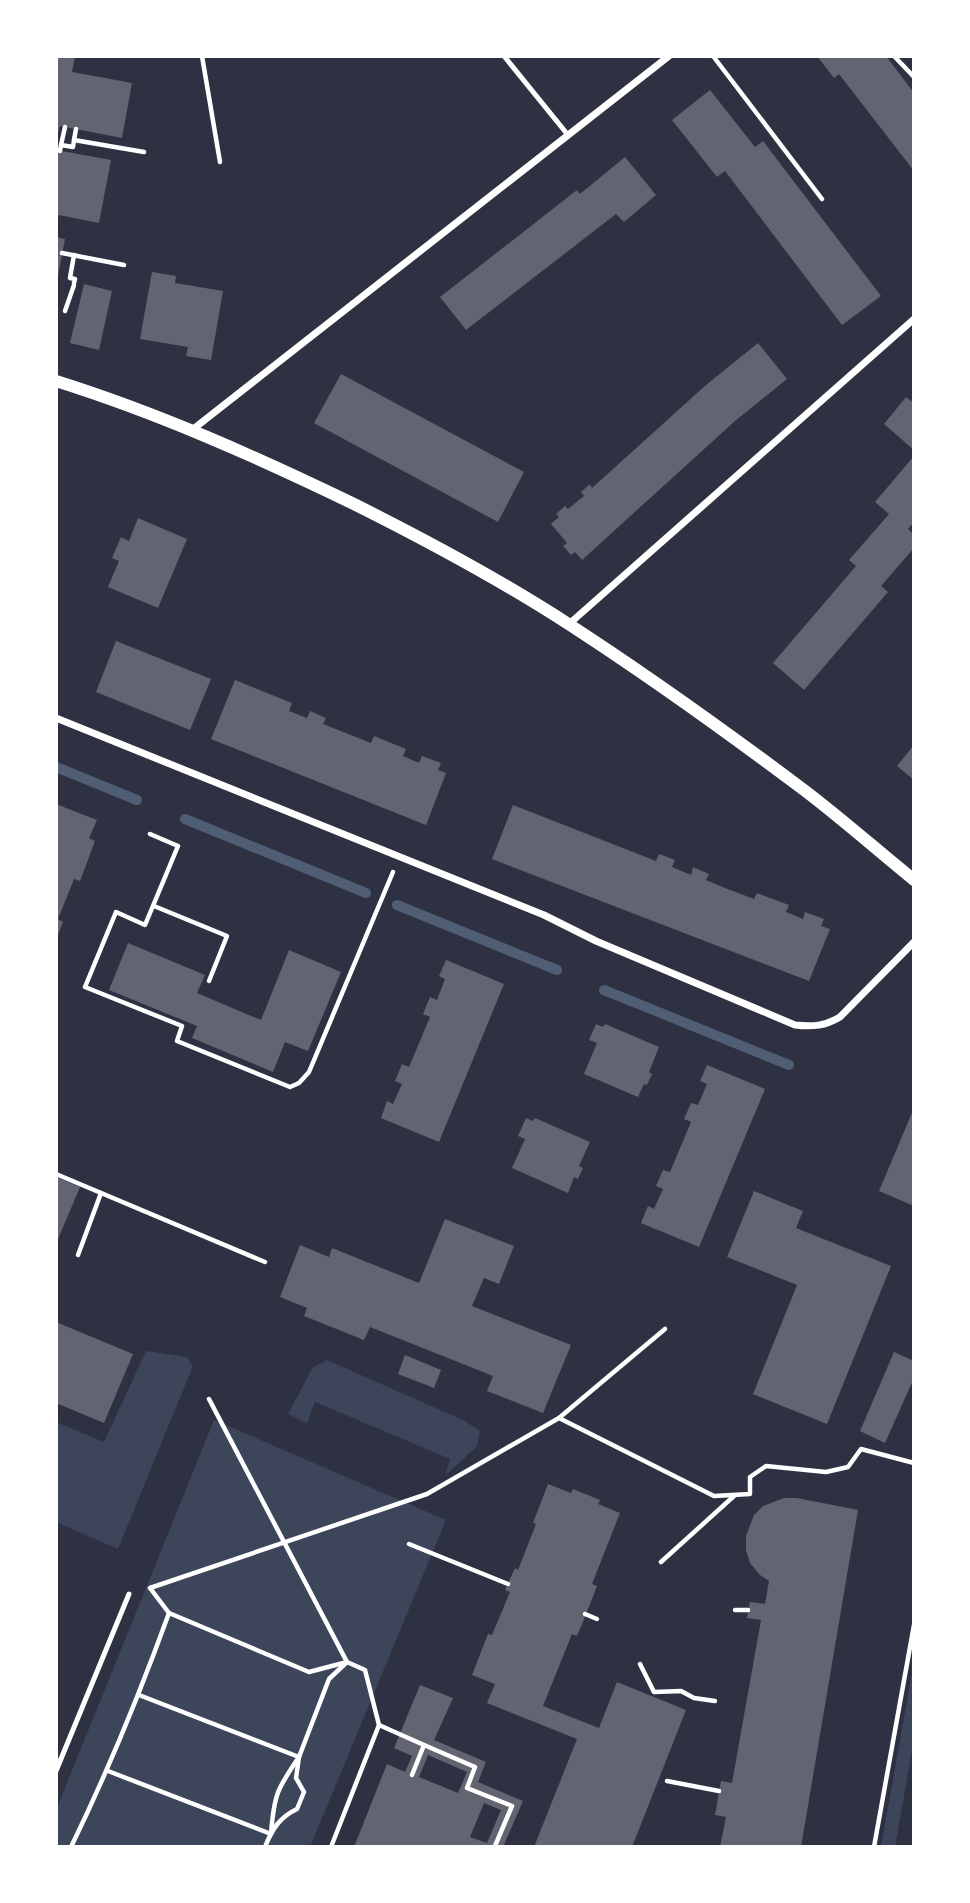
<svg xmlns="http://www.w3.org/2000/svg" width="970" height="1903" viewBox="0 0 970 1903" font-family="Montserrat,sans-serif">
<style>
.green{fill:#3c4559}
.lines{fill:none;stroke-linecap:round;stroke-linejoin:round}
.stream{stroke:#4f5d75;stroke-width:10}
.building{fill:#626471;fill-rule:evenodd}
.path{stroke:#fff;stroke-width:4.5}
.service{stroke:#fff;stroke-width:5}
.minor{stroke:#fff;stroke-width:7}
.tertiary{stroke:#fff;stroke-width:12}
</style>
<rect width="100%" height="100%" fill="#2d3142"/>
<!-- green -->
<g class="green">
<path d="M146,1351l41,6 6,9 -75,183 -62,-27v-100l48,20z"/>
<path d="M327,1360l136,60 17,11 -3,15 -32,30 5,-17 -135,-57 -8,21 -19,-9 25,-47z"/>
<path d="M214,1420l232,100 -136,327h-254v-37z"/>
<path d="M914,1661v78l-19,108h-14z"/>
</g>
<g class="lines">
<!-- stream -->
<g class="stream">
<path d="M56,767l81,33"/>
<path d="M185,819l181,74"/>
<path d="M397,905l160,65"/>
<path d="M604,990l185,75"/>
</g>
</g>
<!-- building -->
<g class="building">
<path d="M56,56h19l-3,16 60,11 -10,55 -62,-12 -4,14z"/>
<path d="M817,56h69l28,37v78l-75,-97 -5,4z"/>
<path d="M710,90l45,57 8,-6 118,155 -39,29 -117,-154 -8,6 -45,-57z"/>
<path d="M56,150l55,10 -12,63 -40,-8 -3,7z"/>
<path d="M625,157l31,38 -32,27 -8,-8 -150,116 -26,-33 137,-107 3,4z"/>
<path d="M56,237l9,2 -8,42h-1z"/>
<path d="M152,272l24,4 -1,7 48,8 -12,69 -25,-4 2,-9 -48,-8z"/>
<path d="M84,284l28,7 -13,59 -29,-7z"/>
<path d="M758,343l29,36 -52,42 -153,139 -7,-8 -4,3 -8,-9 4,-3 -16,-19 8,-7 -3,-3 9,-8 3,3 16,-13 -3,-4 9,-8 2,4 114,-103z"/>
<path d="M341,374l183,98 -26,50 -184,-99z"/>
<path d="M906,397l8,6v47l-30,-26z"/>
<path d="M914,456v66l-6,7 6,6v13l-33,38 7,6 -84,98 -31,-27 83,-97 -7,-6 40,-46 -14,-12z"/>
<path d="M138,518l49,21 -29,69 -50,-21 11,-26 -7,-3 9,-21 8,4z"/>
<path d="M116,641l95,38 -21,51 -94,-38z"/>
<path d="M235,680l57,23 -3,8 18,7 3,-7 16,7 -3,6 48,19 3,-7 32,13 -3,7 16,7 3,-7 19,7 -3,7 8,3 -20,52 -215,-86z"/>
<path d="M914,745v35l-17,-14z"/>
<path d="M56,804l41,16 -8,18 6,3 -15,40 -6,-2 -16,40 5,3 -7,18z"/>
<path d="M513,805l143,56 3,-7 16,6 -3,7 19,8 2,-8 16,7 -3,6 19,8 29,11 3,-6 32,12 -3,7 17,7 2,-7 19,7 -3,7 9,3 -21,52 -317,-122z"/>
<path d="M128,943l77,32 -8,18 64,27 28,-70 52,22 -33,79 -23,-9 -12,30 -81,-34 5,-12 -88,-36z"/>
<path d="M446,960l58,24 -65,158 -58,-24 6,-17 6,3 9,-20 -7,-3 7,-17 7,3 21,-50 -7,-3 7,-17 7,3 8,-21 -6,-3z"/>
<path d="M596,1024l7,3 2,-3 54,23 -10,25 3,2 -5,11 -3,-1 -6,13 -54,-23 13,-31 -8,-3z"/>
<path d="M707,1065l58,24 -66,158 -58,-24 7,-17 6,3 9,-20 -7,-3 7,-16 7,2 21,-50 -7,-3 7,-16 7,2 9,-21 -7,-3z"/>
<path d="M914,1108v98l-35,-15z"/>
<path d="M526,1118l7,3 2,-3 55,24 -11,24 4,2 -5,11 -4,-2 -6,16 -56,-25 13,-29 -7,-3z"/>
<path d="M56,1177l24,10 -22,52 -2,-1z"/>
<path d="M754,1191l49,20 -7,17 95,38 -64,158 -74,-30 44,-109 -70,-28z"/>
<path d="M445,1219l69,27 -15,38 -15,-6 -12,28 99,39 -28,68 -56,-22 6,-15 -123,-49 -6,13 -60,-24 3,-8 -27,-11 20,-52 29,12 3,-9 87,35z"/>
<path d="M56,1322l77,32 -29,69 -48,-20z"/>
<path d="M894,1352l20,9v17l-29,65 -25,-12z"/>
<path d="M405,1355l36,15 -7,18 -36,-14z"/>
<path d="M548,1484l23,9 2,-4 27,11 -2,4 22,9 -28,71 5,2 -12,31 -8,19 -5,-2 -29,72 56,22 18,-46 69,28 -54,137h-98l43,-108 -90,-36 8,-19 -23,-9 16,-41 4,1 18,-43 -5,-2 10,-22 3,2 18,-46 -3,-1z"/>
<path d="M784,1498h13l61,12 -57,337h-81l6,-30 -11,-2 6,-34 11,2 29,-163 -14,-2 3,-16 15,2 4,-23 -9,-6 -10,-12 -4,-13v-14l8,-21 9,-9z"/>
<path d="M420,1685l33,13 -19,42 52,22 -8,20 45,19 -20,46h-149l33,-83 18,8 7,-16 -18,-8zM428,1755l39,17 -9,21 -39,-16zM484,1803l17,7 -14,33 -17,-6z"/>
</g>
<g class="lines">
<!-- path -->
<g class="path">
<path d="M202,56l18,106"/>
<path d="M713,56l109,143"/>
<path d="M894,56l20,21"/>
<path d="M76,129l-2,11 70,12"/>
<path d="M61,145l4,-18"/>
<path d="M60,151l1,-6 12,2 1,-7"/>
<path d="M62,253l62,12"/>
<path d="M74,255l-4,23 5,1 -1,4"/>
<path d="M65,311l9,-26"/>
<path d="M150,834l28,12 -33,79 -29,-13 -31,75 97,39 -5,15 113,46 9,-4 10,-11 84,-200"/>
<path d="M154,906l73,30 -18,45"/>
<path d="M56,1174l209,88"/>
<path d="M78,1255l23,-62"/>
<path d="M209,1399l138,263 -18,17 -30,78 -3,21 8,14 -7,17c-17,8 -25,20 -32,38"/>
<path d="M559,1418l106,-89"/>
<path d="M409,1544l99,40"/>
<path d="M661,1562l73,-66"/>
<path d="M735,1610h13"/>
<path d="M585,1614l12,5"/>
<path d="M640,1664l14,28 27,-1 13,7 21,3"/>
<path d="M424,1745l51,22 -8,21 45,18 -17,40"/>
<path d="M108,1771l163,63c3,-39 6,-45 28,-77l-160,-62"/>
<path d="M412,1775l12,-30 -45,-20 -14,-55 -18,-8 -38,10 -140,-59 -19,-25 277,-94 132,-76 155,78 36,-2v-17l16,-11 60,6 22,-5 13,-18 53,14"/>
<path d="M667,1781l52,10"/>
<path d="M71,1847c37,-76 69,-154 98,-234"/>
<path d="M331,1847l48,-122"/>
<path d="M874,1847l40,-222"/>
</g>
<!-- service -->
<g class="service">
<path d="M504,56l64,79"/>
<path d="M56,1771l73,-177"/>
</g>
<!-- minor -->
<g class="minor">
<path d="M192,430l477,-374"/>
<path d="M569,624l345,-305"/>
<path d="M56,718l488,197 52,26 199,84c18,2 30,1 45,-8l74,-75"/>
</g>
<!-- tertiary -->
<path class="tertiary" d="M56,381c102,32 201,76 298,123 74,37 147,76 216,121 80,52 158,108 234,165 37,28 73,60 110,90"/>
</g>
<!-- border -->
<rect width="970" height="1903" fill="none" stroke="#ffffff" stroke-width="116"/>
</svg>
